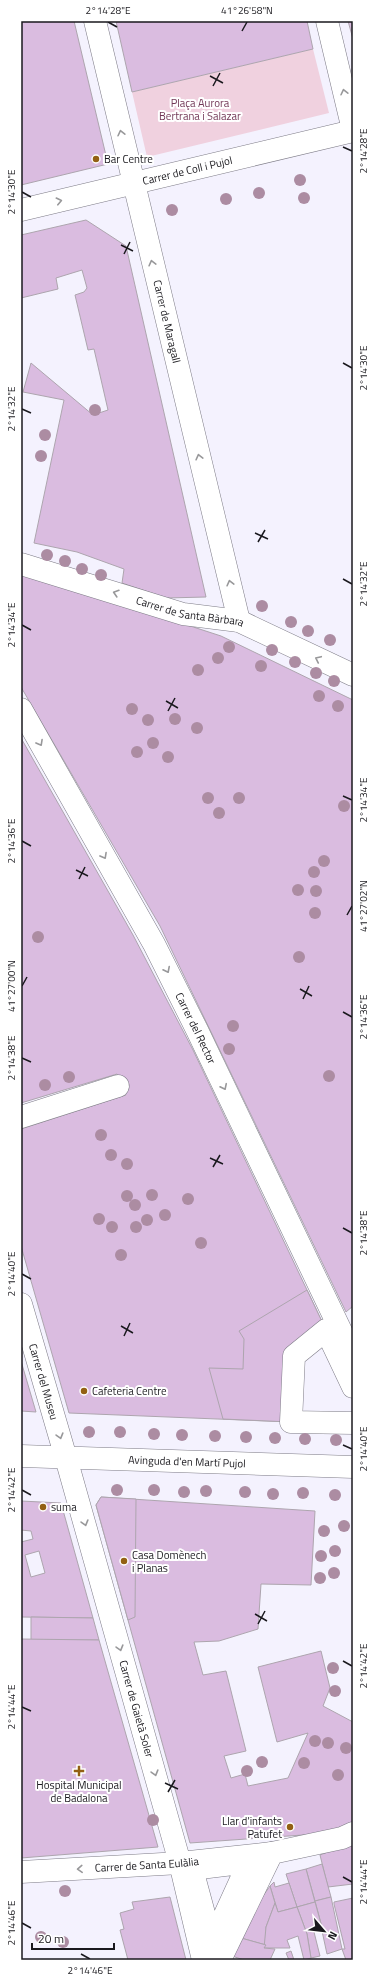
<svg xmlns="http://www.w3.org/2000/svg" width="374" height="1981" viewBox="0 0 374 1981" font-family="'Titillium Web',sans-serif">
<style>
.green{fill:#f0d1df}
.building{fill:#dabce0;stroke:#ada5ae;fill-rule:evenodd}
.lines{fill:none;stroke-linecap:round;stroke-linejoin:round}
.minor-casing{stroke:#7e7c87;stroke-width:23}
.minor{stroke:#fff;stroke-width:22}
.tree{fill:#ac8ca2}
.oneway{stroke:#98989a}
.ticks{fill:none;stroke:#1a191e;stroke-width:1.5}
.poi-dot{fill:#936013;stroke:#fff;stroke-width:1.5}
.labels{text-anchor:middle;stroke-width:4;stroke-linejoin:round;paint-order:stroke}
.park-label{font-size:11px;fill:#723857;stroke:#fff}
.poi-label{font-size:11px;fill:#1a191e;stroke:#fff;text-anchor:start}
.street-label{font-size:11px;fill:#1a191e;stroke:#fff}
.neatline{fill:none;stroke:#1a191e;stroke-width:1.5}
.ticks-label{font-size:10px;text-anchor:middle;fill:#1a191e}
</style>
<rect width="100%" height="100%" fill="#f4f2fe"/>
<!-- green -->
<path class="green" d="M313,49l16,64 -182,44 -15,-65z"/>
<!-- building -->
<g class="building">
<path d="M21,21h53l34,143 -87,21z"/>
<path d="M116,21h191l6,28 -181,43z"/>
<path d="M348,21h5v18z"/>
<path d="M86,220l40,26 80,351 -40,1 -44,-15 2,-14 -47,-17 -43,-9 30,-143 -41,-8 8,-29 62,52 15,-5 -14,-61 -6,1 -13,-55 9,-3 3,-4 -5,-18 -26,8 2,11 -37,9v-63z"/>
<path d="M21,571l200,65 132,64v606l-7,6 -186,-386 -139,-239z"/>
<path d="M21,738l112,197 60,115 133,280 -32,26 -3,66 -222,-9 -48,-167v-117l105,-34 -9,-21 -96,29z"/>
<path d="M307,1290l19,40 -32,26 -3,66 -68,-3 -14,-51 34,1 1,-30 -5,-8z"/>
<path d="M21,1361l15,51 -15,-1z"/>
<path d="M101,1497l214,14 -4,74 -50,-1 -3,45 -39,12 -25,1 9,33 23,-4 20,80 -22,5 7,22 14,-4 3,12 40,-8 20,-45 -31,9 -19,-75 63,-16 9,37 -7,18 30,16v101l-22,10 -141,10 -94,-338z"/>
<path d="M101,1497l35,2 -1,118 -7,3 -32,-115z"/>
<path d="M21,1501l40,2 32,115 -72,-1v-75l12,-3 -2,-8 -10,-1zM39,1551l6,22 -14,4 -6,-22z"/>
<path d="M31,1617l62,1 6,22h-68z"/>
<path d="M21,1639l78,1 59,207 -137,11z"/>
<path d="M353,1842v42l-25,3 -8,-32z"/>
<path d="M322,1864l9,33 -16,4 -9,-32z"/>
<path d="M306,1869l9,33 -18,5 -11,-33z"/>
<path d="M274,1882l1,5 14,-4 8,24 -19,5 -8,-26z"/>
<path d="M270,1886l5,17 -9,24v18l-25,-7 17,-35z"/>
<path d="M170,1897l16,63h-58l-8,-30 4,-1 -4,-16 14,-4 -2,-7z"/>
<path d="M331,1897l11,52 -15,5 -5,-23h1l-8,-30z"/>
<path d="M353,1898v62h-7l-4,-11h3l-11,-45v-2z"/>
<path d="M315,1902l8,29 -2,-2 -7,3 6,24 -9,2 -4,-24 -10,-27z"/>
<path d="M275,1903l3,9 19,-5 10,27 4,24 -7,2 -6,-24 -11,4 3,8h-26l2,-21z"/>
<path d="M241,1938l25,7 -2,3 11,1 -5,11h-26l-12,-4z"/>
<path d="M291,1951l3,9h-5l-3,-7z"/>
</g>
<g class="lines">
<!-- minor casing -->
<g class="minor-casing">
<g id="minor">
<path id="s1" d="M95,21l144,600"/>
<path d="M327,21l26,109"/>
<path id="s2" d="M21,210l332,-79"/>
<path id="s3" d="M21,564l162,50 56,7 114,54"/>
<path id="s4" d="M21,709l133,235 43,86 156,326"/>
<path d="M21,1117l97,-31"/>
<path id="s5" d="M21,1304l45,154 114,405 23,97"/>
<path d="M353,1387l-27,-57 -32,26 -3,66 62,1"/>
<path id="s6" d="M21,1456l332,11"/>
<path d="M249,1862l-37,81 -20,-74z"/>
<path id="s7" d="M21,1872l159,-9 92,-10"/>
<path d="M220,1960l52,-107 70,-15 11,-5"/>
</g>
</g>
<!-- minor -->
<use href="#minor" class="minor"/>
</g>
<!-- trees -->
<g class="tree">
<circle cx="300" cy="180" r="6"/>
<circle cx="259" cy="193" r="6"/>
<circle cx="304" cy="198" r="6"/>
<circle cx="226" cy="199" r="6"/>
<circle cx="172" cy="210" r="6"/>
<circle cx="95" cy="410" r="6"/>
<circle cx="45" cy="435" r="6"/>
<circle cx="41" cy="456" r="6"/>
<circle cx="47" cy="555" r="6"/>
<circle cx="65" cy="561" r="6"/>
<circle cx="82" cy="569" r="6"/>
<circle cx="101" cy="575" r="6"/>
<circle cx="262" cy="606" r="6"/>
<circle cx="291" cy="622" r="6"/>
<circle cx="308" cy="631" r="6"/>
<circle cx="330" cy="640" r="6"/>
<circle cx="229" cy="647" r="6"/>
<circle cx="272" cy="650" r="6"/>
<circle cx="218" cy="658" r="6"/>
<circle cx="295" cy="662" r="6"/>
<circle cx="261" cy="666" r="6"/>
<circle cx="198" cy="670" r="6"/>
<circle cx="316" cy="673" r="6"/>
<circle cx="334" cy="681" r="6"/>
<circle cx="319" cy="696" r="6"/>
<circle cx="338" cy="706" r="6"/>
<circle cx="132" cy="709" r="6"/>
<circle cx="175" cy="719" r="6"/>
<circle cx="148" cy="720" r="6"/>
<circle cx="197" cy="728" r="6"/>
<circle cx="153" cy="743" r="6"/>
<circle cx="137" cy="752" r="6"/>
<circle cx="168" cy="757" r="6"/>
<circle cx="208" cy="798" r="6"/>
<circle cx="239" cy="798" r="6"/>
<circle cx="344" cy="806" r="6"/>
<circle cx="219" cy="813" r="6"/>
<circle cx="324" cy="861" r="6"/>
<circle cx="314" cy="872" r="6"/>
<circle cx="298" cy="890" r="6"/>
<circle cx="316" cy="891" r="6"/>
<circle cx="315" cy="913" r="6"/>
<circle cx="38" cy="937" r="6"/>
<circle cx="299" cy="957" r="6"/>
<circle cx="233" cy="1026" r="6"/>
<circle cx="229" cy="1049" r="6"/>
<circle cx="329" cy="1076" r="6"/>
<circle cx="69" cy="1077" r="6"/>
<circle cx="45" cy="1085" r="6"/>
<circle cx="101" cy="1135" r="6"/>
<circle cx="111" cy="1155" r="6"/>
<circle cx="127" cy="1164" r="6"/>
<circle cx="152" cy="1195" r="6"/>
<circle cx="127" cy="1196" r="6"/>
<circle cx="188" cy="1199" r="6"/>
<circle cx="135" cy="1205" r="6"/>
<circle cx="165" cy="1215" r="6"/>
<circle cx="99" cy="1219" r="6"/>
<circle cx="147" cy="1220" r="6"/>
<circle cx="112" cy="1227" r="6"/>
<circle cx="136" cy="1227" r="6"/>
<circle cx="201" cy="1243" r="6"/>
<circle cx="121" cy="1255" r="6"/>
<circle cx="89" cy="1432" r="6"/>
<circle cx="120" cy="1432" r="6"/>
<circle cx="154" cy="1434" r="6"/>
<circle cx="182" cy="1435" r="6"/>
<circle cx="215" cy="1436" r="6"/>
<circle cx="246" cy="1437" r="6"/>
<circle cx="275" cy="1438" r="6"/>
<circle cx="305" cy="1439" r="6"/>
<circle cx="336" cy="1440" r="6"/>
<circle cx="117" cy="1490" r="6"/>
<circle cx="154" cy="1490" r="6"/>
<circle cx="206" cy="1491" r="6"/>
<circle cx="184" cy="1492" r="6"/>
<circle cx="245" cy="1492" r="6"/>
<circle cx="303" cy="1493" r="6"/>
<circle cx="273" cy="1494" r="6"/>
<circle cx="335" cy="1495" r="6"/>
<circle cx="344" cy="1526" r="6"/>
<circle cx="324" cy="1531" r="6"/>
<circle cx="335" cy="1551" r="6"/>
<circle cx="321" cy="1556" r="6"/>
<circle cx="334" cy="1573" r="6"/>
<circle cx="320" cy="1578" r="6"/>
<circle cx="333" cy="1668" r="6"/>
<circle cx="335" cy="1691" r="6"/>
<circle cx="315" cy="1741" r="6"/>
<circle cx="328" cy="1743" r="6"/>
<circle cx="346" cy="1748" r="6"/>
<circle cx="262" cy="1762" r="6"/>
<circle cx="304" cy="1763" r="6"/>
<circle cx="247" cy="1771" r="6"/>
<circle cx="338" cy="1775" r="6"/>
<circle cx="153" cy="1820" r="6"/>
<circle cx="65" cy="1891" r="6"/>
<circle cx="41" cy="1937" r="6"/>
<circle cx="63" cy="1942" r="6"/>
</g>
<!-- one-way arrows -->
<defs><path id="oneway-chevron" d="M-2-3.5L2.5 0L-2 3.5" fill="none" stroke-width="1.6" stroke-linecap="round" stroke-linejoin="round"/></defs>
<g class="oneway">
<use href="#oneway-chevron" transform="translate(344 92) rotate(-103)"/>
<use href="#oneway-chevron" transform="translate(121 133) rotate(-103)"/>
<use href="#oneway-chevron" transform="translate(59 201) rotate(-13)"/>
<use href="#oneway-chevron" transform="translate(152 263) rotate(-104)"/>
<use href="#oneway-chevron" transform="translate(199 457) rotate(-104)"/>
<use href="#oneway-chevron" transform="translate(230 583) rotate(-104)"/>
<use href="#oneway-chevron" transform="translate(116 593) rotate(-163)"/>
<use href="#oneway-chevron" transform="translate(318 659) rotate(-155)"/>
<use href="#oneway-chevron" transform="translate(40 743) rotate(61)"/>
<use href="#oneway-chevron" transform="translate(104 856) rotate(61)"/>
<use href="#oneway-chevron" transform="translate(167 970) rotate(63)"/>
<use href="#oneway-chevron" transform="translate(224 1087) rotate(64)"/>
<use href="#oneway-chevron" transform="translate(60 1436) rotate(74)"/>
<use href="#oneway-chevron" transform="translate(85 1523) rotate(74)"/>
<use href="#oneway-chevron" transform="translate(120 1648) rotate(74)"/>
<use href="#oneway-chevron" transform="translate(155 1773) rotate(74)"/>
<use href="#oneway-chevron" transform="translate(80 1869) rotate(177)"/>
</g>
<!-- ticks -->
<path class="ticks" d="M108,22l9,5M242,31l5,-9M210,76l13,7M213,86l7,-13M343,147l9,4M22,192l9,5M121,245l12,6M124,254l6,-12M343,363l9,5M22,409l9,4M255,533l13,6M258,542l7,-12M343,579l9,5M22,625l9,5M166,701l12,7M168,711l7,-13M343,796l9,4M22,841l9,5M76,870l12,6M79,879l6,-12M347,915l5,-9M22,986l5,-9M300,989l12,7M303,999l6,-13M343,1012l9,5M22,1058l9,4M210,1158l13,6M213,1167l7,-12M343,1228l9,5M22,1274l9,5M121,1326l12,7M124,1336l6,-13M343,1445l9,4M22,1490l9,5M255,1614l12,7M258,1624l7,-13M343,1661l9,5M22,1707l9,4M165,1783l13,6M168,1792l7,-12M343,1877l9,5M22,1923l9,5M81,1954l9,5"/>
<!-- markers -->
<g class="poi-dot">
<circle cx="96" cy="159" r="4"/>
<circle cx="84" cy="1391" r="4"/>
<circle cx="43" cy="1507" r="4"/>
<circle cx="124" cy="1561" r="4"/>
<path d="M77 1765h4v4h4v4h-4v4h-4v-4h-4v-4h4z"/>
<circle cx="290" cy="1827" r="4"/>
</g>
<g class="labels">
<!-- park labels -->
<g class="park-label">
<text x="200" y="107">Plaça Aurora<tspan x="200" dy="13">Bertrana i Salazar</tspan></text>
</g>
<!-- poi labels -->
<g class="poi-label">
<text x="104" y="163">Bar Centre</text>
<text x="92" y="1395">Cafeteria Centre</text>
<text x="51" y="1511">suma</text>
<text x="132" y="1559">Casa Domènech<tspan x="132" dy="13">i Planas</tspan></text>
<text x="79" y="1789" text-anchor="middle">Hospital Municipal<tspan x="79" dy="13">de Badalona</tspan></text>
<text x="282" y="1825" text-anchor="end">Llar d'infants<tspan x="282" dy="13">Patufet</tspan></text>
</g>
<!-- street labels -->
<g class="street-label">
<text dy="4" stroke="none"><textPath href="#s2" startOffset="171">Carrer de Coll i Pujol</textPath></text>
<text dy="4" stroke="none"><textPath href="#s1" startOffset="309">Carrer de Maragall</textPath></text>
<text dy="4" stroke="none"><textPath href="#s3" startOffset="176">Carrer de Santa Bàrbara</textPath></text>
<text dy="4" stroke="none"><textPath href="#s4" startOffset="364">Carrer del Rector</textPath></text>
<text dy="4" stroke="none"><textPath href="#s5" startOffset="81">Carrer del Museu</textPath></text>
<text dy="4" stroke="none"><textPath href="#s6" startOffset="166">Avinguda d'en Martí Pujol</textPath></text>
<text dy="4" stroke="none"><textPath href="#s5" startOffset="421">Carrer de Gaietà Soler</textPath></text>
<text dy="4" stroke="none"><textPath href="#s7" startOffset="126">Carrer de Santa Eulàlia</textPath></text>
</g>
</g>
<!-- border -->
<rect width="374" height="1981" fill="none" stroke="#ffffff" stroke-width="44"/>
<!-- north arrow -->
<g transform="translate(324 1931) rotate(118)" stroke="#ffffff" stroke-width="3" paint-order="stroke">
<path d="M0-3L7 15L0 10L-7 15Z" fill="#1a191e"/>
<text y="-6" font-size="11" font-weight="bold" text-anchor="middle" fill="#1a191e">N</text>
</g>
<!-- scale -->
<path d="M32 1943v6h82v-6" fill="none" stroke="#1a191e" stroke-width="2"/>
<text x="38" y="1943" font-size="12" fill="#1a191e" stroke="#ffffff" stroke-width="3" paint-order="stroke">20 m</text>
<rect x="22" y="22" width="330" height="1937" class="neatline"/>
<g class="ticks-label">
<text x="108" y="14">2°14'28"E</text>
<text x="247" y="14">41°26'58"N</text>
<text transform="translate(363 151) rotate(-90)" y="4">2°14'28"E</text>
<text transform="translate(11 192) rotate(-90)" y="4">2°14'30"E</text>
<text transform="translate(363 368) rotate(-90)" y="4">2°14'30"E</text>
<text transform="translate(11 409) rotate(-90)" y="4">2°14'32"E</text>
<text transform="translate(363 584) rotate(-90)" y="4">2°14'32"E</text>
<text transform="translate(11 625) rotate(-90)" y="4">2°14'34"E</text>
<text transform="translate(363 800) rotate(-90)" y="4">2°14'34"E</text>
<text transform="translate(11 841) rotate(-90)" y="4">2°14'36"E</text>
<text transform="translate(363 906) rotate(-90)" y="4">41°27'02"N</text>
<text transform="translate(11 986) rotate(-90)" y="4">41°27'00"N</text>
<text transform="translate(363 1017) rotate(-90)" y="4">2°14'36"E</text>
<text transform="translate(11 1058) rotate(-90)" y="4">2°14'38"E</text>
<text transform="translate(363 1233) rotate(-90)" y="4">2°14'38"E</text>
<text transform="translate(11 1274) rotate(-90)" y="4">2°14'40"E</text>
<text transform="translate(363 1449) rotate(-90)" y="4">2°14'40"E</text>
<text transform="translate(11 1490) rotate(-90)" y="4">2°14'42"E</text>
<text transform="translate(363 1666) rotate(-90)" y="4">2°14'42"E</text>
<text transform="translate(11 1707) rotate(-90)" y="4">2°14'44"E</text>
<text transform="translate(363 1882) rotate(-90)" y="4">2°14'44"E</text>
<text transform="translate(11 1923) rotate(-90)" y="4">2°14'46"E</text>
<text x="90" y="1974">2°14'46"E</text>
</g>
</svg>
